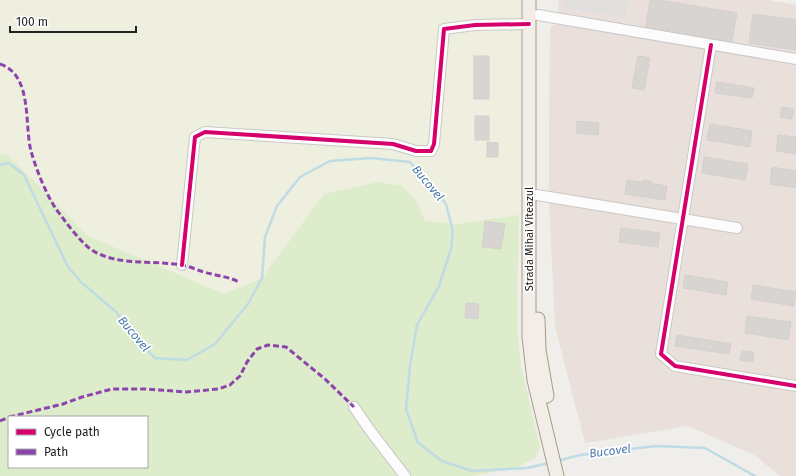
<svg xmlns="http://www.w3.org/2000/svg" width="796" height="476" viewBox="0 0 796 476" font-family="'Fira Sans',sans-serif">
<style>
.military{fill:#eae0db}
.farmland{fill:#efefdf}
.grass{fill:#ddeccb;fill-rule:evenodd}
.parking{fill:#e0dfde}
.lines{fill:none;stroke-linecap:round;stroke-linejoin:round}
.stream{stroke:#bfdbe3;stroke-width:2.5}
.building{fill:#d7d4d2;stroke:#d3d0cc}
.minor-casing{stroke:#c9c8c7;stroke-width:12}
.major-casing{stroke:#a79c86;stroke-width:15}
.minor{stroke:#fdfcfc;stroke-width:10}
.major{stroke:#f3ede7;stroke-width:13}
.quiet{stroke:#8e44ad;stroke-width:3;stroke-dasharray:6 3;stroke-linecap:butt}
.cycleway-casing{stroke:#fff;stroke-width:6}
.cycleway{stroke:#d6006c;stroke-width:4}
.labels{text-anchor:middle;stroke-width:3.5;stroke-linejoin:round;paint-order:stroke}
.street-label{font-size:11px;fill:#222;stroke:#fff}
.water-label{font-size:12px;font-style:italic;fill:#4a7aab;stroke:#fff}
</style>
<rect width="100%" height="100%" fill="#f0eeeb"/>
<!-- military -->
<path class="military" d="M557,0h212l27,5v471h-16l-26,-21 -66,-29 -103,17 -30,-116 -6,-123v-81l1,-95 7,-6 2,-21z"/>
<!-- farmland -->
<path class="farmland" d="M0,0h519v215l-61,9 -34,-3 -7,-19 -92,-8 -63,84 -38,16 -136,-58 -81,-82 -7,1z"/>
<!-- grass -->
<path class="grass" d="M7,154l81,82 136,58 38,-16 62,-84 54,-12 24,4 15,16 8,19 33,3 61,-9 -2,107 4,44 19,81 -5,11 -17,9 -45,9h-473v-321zM9,417h138v50h-138z"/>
<!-- parking -->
<path class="parking" d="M557,0h71l-3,18 -60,-10 -1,-6z"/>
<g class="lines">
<!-- stream -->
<g class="stream">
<path d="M0,165l9,-2 15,12 44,92 13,15 35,30 19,25 20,21 32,2 28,-16 33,-40 14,-26 3,-41 12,-31 23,-29 30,-16 41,-3 39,4 36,42 7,27 -2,18 -12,37 -22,39 -7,41 -4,43 12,34 24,18 30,10 55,-3 22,-5"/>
<path d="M557,461l23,-6 76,-9 49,2 50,28"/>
</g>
</g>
<!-- building -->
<g class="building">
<path d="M650,0h8l79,13 -6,32 -86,-14z"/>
<path d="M753,14l43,6v30l-47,-7z"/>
<rect x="474" y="56" width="15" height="43"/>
<path d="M638,56l12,2 -6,32 -12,-2z"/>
<path d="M717,82l37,6 -2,10 -37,-5z"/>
<path d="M782,107l12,2 -2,10 -12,-2z"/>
<rect x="475" y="116" width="14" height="24"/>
<path d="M577,121l22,2 -1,12 -22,-2z"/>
<path d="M710,124l42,7 -2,16 -43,-7z"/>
<path d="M778,135l18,2v17l-20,-3z"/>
<path d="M487,142l11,1v14h-11z"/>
<path d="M704,157l44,7 -3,16 -43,-7z"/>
<path d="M772,167l24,4v17l-26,-4z"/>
<path d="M627,180l40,6 -2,14 -40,-6z"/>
<path d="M643,180l8,1 -1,3 -7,-1z"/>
<path d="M485,221l20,3 -4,25 -19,-2z"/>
<path d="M621,228l39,5 -2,14 -39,-5z"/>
<path d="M685,275l43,7 -2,13 -43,-7z"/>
<path d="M753,285l43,7 -2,14 -43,-7z"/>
<path d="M466,303l13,1 -1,15 -13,-1z"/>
<path d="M747,316l44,6 -3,18 -43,-7z"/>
<path d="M677,335l54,9 -2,10 -54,-8z"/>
<path d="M742,351l12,1 -1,10 -13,-2z"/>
</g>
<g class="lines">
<!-- minor casing -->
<g class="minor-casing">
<g id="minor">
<path d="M538,15l258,44"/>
<path d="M711,45l-50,309 14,12 121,20"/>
<path d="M537,195l200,33"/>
<path d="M182,265l13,-128 10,-5 188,12 23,7h15l3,-7 10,-115 31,-4 54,-1"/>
<path d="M354,407l15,22 36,47"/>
</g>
</g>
<!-- major casing -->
<g class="major-casing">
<g id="major">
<path d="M529,0v337l5,43 23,96"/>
<path d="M538,319l1,31 8,46"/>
</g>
</g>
<!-- minor -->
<use href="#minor" class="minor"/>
<!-- major -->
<use href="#major" class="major"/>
<!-- quiet -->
<g class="quiet">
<path d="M0,64c33,11 24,60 31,87 5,18 15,43 25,58 9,12 26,36 39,43 26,14 58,8 86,13 8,1 16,5 23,7 13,4 23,4 35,10"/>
<path d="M9,417l54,-13 19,-7 30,-8h33l42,3 31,-3 12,-4 10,-9 7,-14 10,-13 11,-4 18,2 39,32 29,28"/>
<path d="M0,421l9,-4"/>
</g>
<!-- cycleway casing -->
<g class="cycleway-casing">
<g id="cycleway">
<path d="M711,45l-50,309 14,12 121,20"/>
<path d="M182,265l13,-128 10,-5 188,12 23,7h15l3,-7 10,-115 31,-4 54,-1"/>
</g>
</g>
<!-- cycleway -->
<use href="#cycleway" class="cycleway"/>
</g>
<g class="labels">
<!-- street labels -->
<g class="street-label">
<text transform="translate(529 239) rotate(-90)" y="4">Strada Mihai Viteazul</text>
</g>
<!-- water labels -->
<g class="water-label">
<text transform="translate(428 183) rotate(50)" y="4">Bucovel</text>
<text transform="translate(134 334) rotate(50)" y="4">Bucovel</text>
<text transform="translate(610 451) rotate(-7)" y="4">Bucovel</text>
</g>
</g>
<!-- legend -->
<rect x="8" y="416" width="140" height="52" fill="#ffffff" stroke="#a7a7a7"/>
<rect x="16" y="429" width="20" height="6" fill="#d6006c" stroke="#a7a7a7"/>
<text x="44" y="436" font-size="12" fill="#222222">Cycle path</text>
<rect x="16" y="449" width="20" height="6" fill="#8e44ad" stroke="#a7a7a7"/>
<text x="44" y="456" font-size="12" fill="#222222">Path</text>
<!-- scale -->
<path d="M10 26v6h126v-6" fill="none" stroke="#222222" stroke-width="2"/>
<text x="16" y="26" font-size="12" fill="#222222" stroke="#ffffff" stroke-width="3" paint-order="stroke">100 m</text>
</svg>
